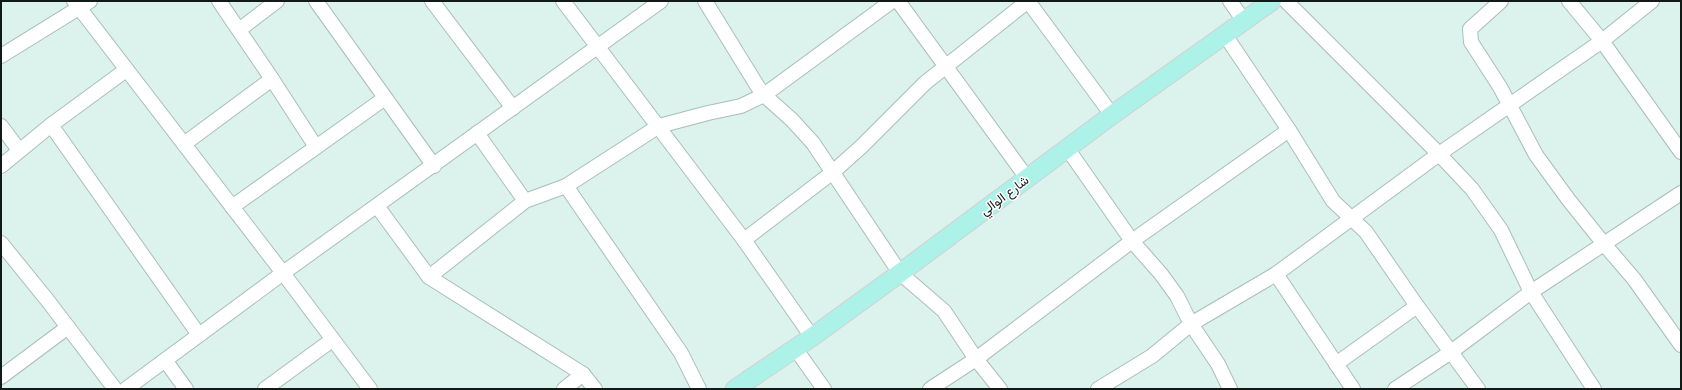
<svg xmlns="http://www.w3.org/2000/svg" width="1682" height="390" viewBox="0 0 1682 390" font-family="Cabin,Vazirmatn,sans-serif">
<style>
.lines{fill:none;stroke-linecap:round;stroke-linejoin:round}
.minor-casing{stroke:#a9beba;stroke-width:16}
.major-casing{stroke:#d0d1d1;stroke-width:20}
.minor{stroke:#fff;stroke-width:14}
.major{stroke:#adf2e8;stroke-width:18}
.labels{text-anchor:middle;stroke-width:3;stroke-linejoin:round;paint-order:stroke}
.street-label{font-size:13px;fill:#121a18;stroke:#fff}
</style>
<rect width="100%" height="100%" fill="#dbf2ed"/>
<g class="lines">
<!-- minor casing -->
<g class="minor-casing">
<g id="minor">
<path d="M74,1l209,272 87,116"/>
<path d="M316,1l118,165"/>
<path d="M432,1l81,107"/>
<path d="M563,1l181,239 68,97"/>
<path d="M705,1l53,86 6,8 28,25 21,23 87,130 44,38 32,48 24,30"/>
<path d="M898,1l129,177"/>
<path d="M1230,1l14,20"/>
<path d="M1286,1l153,153 33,35 29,41 30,62 63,97"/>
<path d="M1501,1l-31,28 1,13 29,45 36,68 32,44 36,45 30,35 47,66"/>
<path d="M1569,1l33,40 79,111"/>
<path d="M239,30l38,-29"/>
<path d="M1225,35l64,95 44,71 33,31 51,74 61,83"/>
<path d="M1,56l89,-55"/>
<path d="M272,79l44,68"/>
<path d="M51,125l148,210"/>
<path d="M1,126l18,24"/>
<path d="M477,133l48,68"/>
<path d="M184,144l88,-65 -53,-78"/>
<path d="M1067,148l65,93 29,33 16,22 14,28 27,40 12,25"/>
<path d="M1,166l50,-41 75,-55"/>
<path d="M566,186l115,167 18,36"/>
<path d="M377,206l52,71 154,97 12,15"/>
<path d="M232,207l153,-109"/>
<path d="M744,240l89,-68 29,-26 63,-63 103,-82 84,114"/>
<path d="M1,243l47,58 67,88"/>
<path d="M1276,274l77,115"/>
<path d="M429,277l96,-76 41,-15 93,-60 49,-13 33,-7 23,-11 128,-94"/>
<path d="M795,348l29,41"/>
<path d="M165,360l21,29"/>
<path d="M1336,364l81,-58"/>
<path d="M1,377l67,-50"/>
<path d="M126,389l157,-116 378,-272"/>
<path d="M265,389l67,-49"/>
<path d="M564,389l19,-15"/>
<path d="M930,389l46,-30 156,-118 157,-111"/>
<path d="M1098,389l54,-33 39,-32 85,-50 163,-120 163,-113 50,-40"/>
<path d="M1395,389l56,-37 80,-60 150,-99"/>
</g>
</g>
<!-- major casing -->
<g class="major-casing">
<path id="major" d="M735,389l77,-52 88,-64 212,-158 160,-114"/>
</g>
<!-- minor -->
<use href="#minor" class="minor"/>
<!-- major -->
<use href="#major" class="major"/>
</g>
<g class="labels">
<!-- street labels -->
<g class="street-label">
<text transform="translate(1004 195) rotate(-37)" y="5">شارع الوالي</text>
</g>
</g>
<!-- border -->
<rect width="1682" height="390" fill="none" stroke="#121a18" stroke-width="4"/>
</svg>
